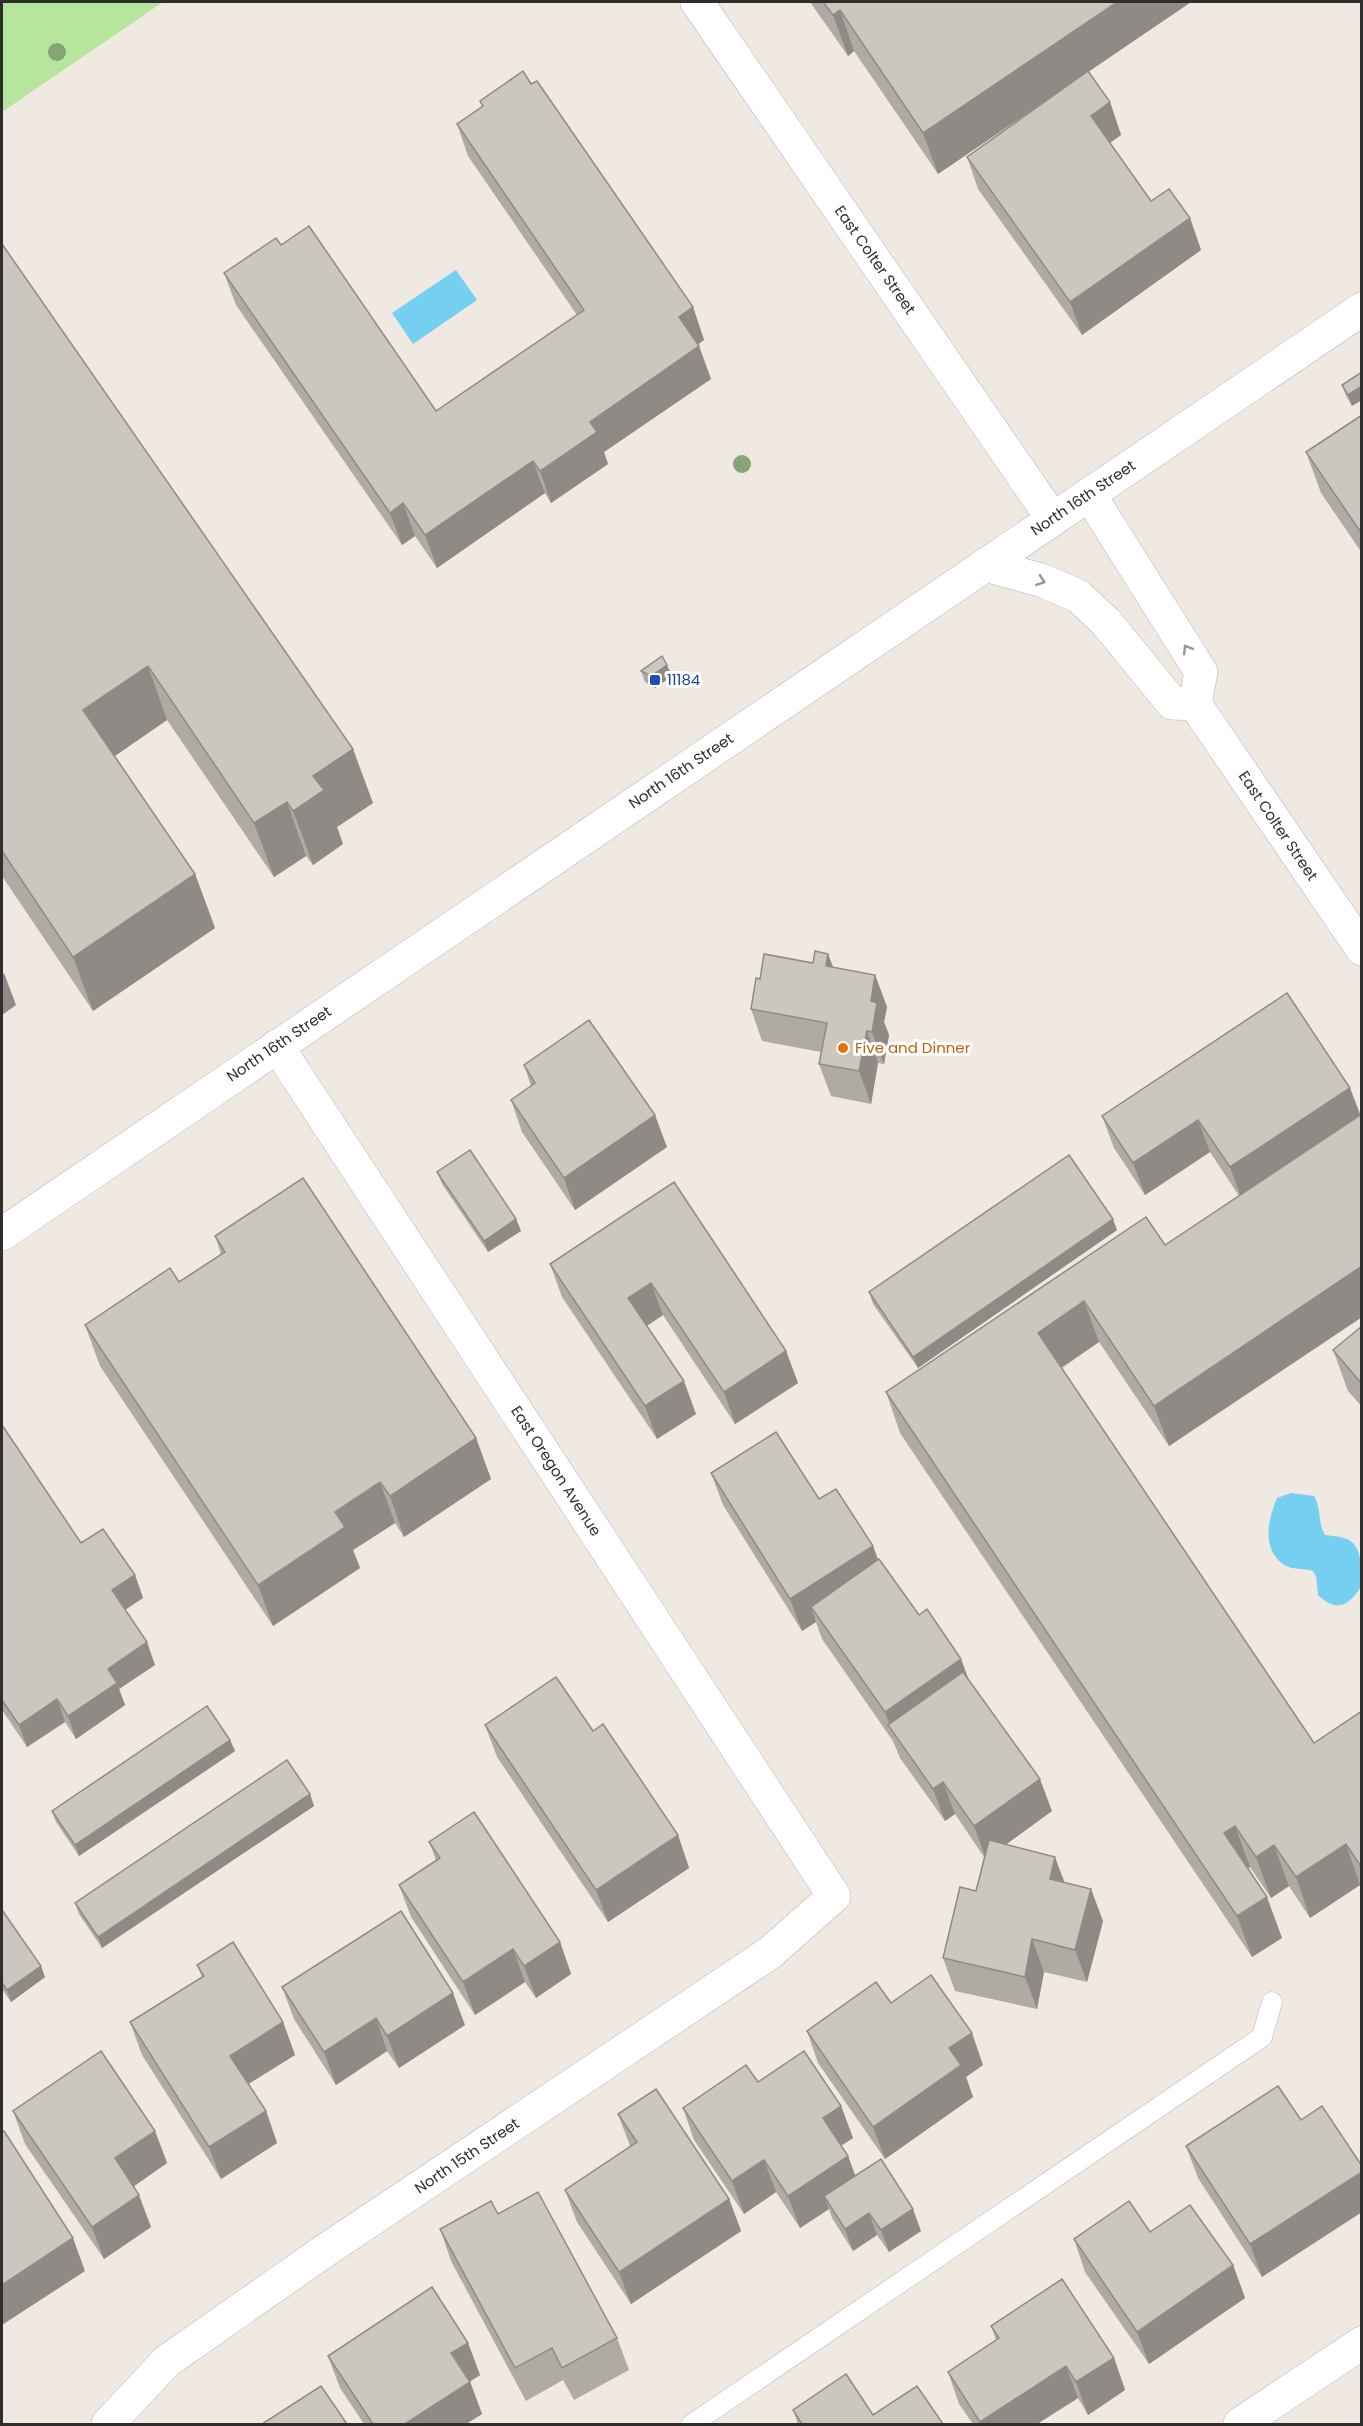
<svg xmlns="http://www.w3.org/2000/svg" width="1363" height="2426" viewBox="0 0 1363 2426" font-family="Poppins,sans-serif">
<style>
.green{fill:#b6e59e}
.water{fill:#75cff0}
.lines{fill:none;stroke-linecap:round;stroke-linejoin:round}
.lane-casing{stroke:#b4b7c1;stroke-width:21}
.street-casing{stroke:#b4b7c1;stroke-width:34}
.secondary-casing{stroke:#b4b7c1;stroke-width:34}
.lane{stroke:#fff;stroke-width:20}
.street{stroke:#fff;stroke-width:33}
.secondary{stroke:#fff;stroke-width:33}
.tree{fill:#84a574}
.wall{fill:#afaba4}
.shaded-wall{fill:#8e8b86}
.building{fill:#cbc7bf;stroke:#8e8b86;stroke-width:1.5}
.oneway{stroke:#969696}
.transit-dot{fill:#1a4fb4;stroke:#fff;stroke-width:2}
.food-dot{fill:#e8710a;stroke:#fff;stroke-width:2}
.labels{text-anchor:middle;stroke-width:6;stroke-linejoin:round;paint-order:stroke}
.street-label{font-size:15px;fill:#2e2e2e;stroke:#fff}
.transit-label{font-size:15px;fill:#164399;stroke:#fff;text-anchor:start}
.food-label{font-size:15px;fill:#c56008;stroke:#fff;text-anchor:start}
</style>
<rect width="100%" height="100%" fill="#efe9e1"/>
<!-- green -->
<path class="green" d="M2,2h161l-161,110z"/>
<!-- water -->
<g class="water">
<path d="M456,270l21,30 -64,44 -21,-31z"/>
<path d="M1291,1493l23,3c8,13 3,26 11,39 6,1 13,1 19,3 19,5 18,31 17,49 -13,19 -24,26 -43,8l-2,-19 -3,-5c-9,-3 -21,-1 -29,-6 -23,-16 -16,-46 -7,-67z"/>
</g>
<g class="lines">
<!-- lane casing -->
<g class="lane-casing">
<path id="lane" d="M692,2424l570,-387 10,-35"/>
</g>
<!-- street casing -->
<g class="street-casing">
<g id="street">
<path d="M108,2424l59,-63 156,-109 448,-300 63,-56 -557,-850"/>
<path d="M1240,2424l122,-81"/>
</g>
</g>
<!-- secondary casing -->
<g class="secondary-casing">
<g id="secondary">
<path d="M697,2l355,516"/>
<path d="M1089,494l112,178 -6,32 167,245"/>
<path d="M985,565l56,15 37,16 28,26 66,81 23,1"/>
<path d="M2,1234l1360,-925"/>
</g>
</g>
<!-- lane -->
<use href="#lane" class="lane"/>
<!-- street -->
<use href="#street" class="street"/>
<!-- secondary -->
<use href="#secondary" class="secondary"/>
</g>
<!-- trees -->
<g class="tree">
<circle cx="57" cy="52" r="9"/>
<circle cx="742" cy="464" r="9"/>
</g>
<!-- wall -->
<g class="wall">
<path d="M810,2h381l-103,70 22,30 11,33 -11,8 41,58 39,17 11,32 -119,85 -104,-146 -11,-32 81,-58 -110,75 -84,-123 -6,5z"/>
<path d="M531,84l162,223 11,33 -6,4 13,35 -107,73 4,12 -57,39 -6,-10 -108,75 -22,-32 -13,9 -166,-240 -12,-32 57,-28 155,166 141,-96 -109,-159 -11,-32 25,-17 -2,-6z"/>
<path d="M2,244l371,559 -36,24 6,17 -30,21 -7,-9 -32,21 -107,-157 -52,36 80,118 20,54 -122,83 -91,-135z"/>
<path d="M1362,372l-10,34 -6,-10 -4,-11z"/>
<path d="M1362,415v138l-41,-60 -15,-41z"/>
<path d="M641,671l31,5 -17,12 -10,-6z"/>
<path d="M828,954l5,13 42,8 12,32 -3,15 5,13 -5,29 -6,-1 -7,41 -40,-8 -12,-32 2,-12 -59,-11 -11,-32 9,-30 53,-16z"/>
<path d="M524,1065l143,82 -92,63 -53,-78 -11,-32 20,-14z"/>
<path d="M1362,1114v203l-193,129 -70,-104 -37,26 252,375 48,-32v175l-2,-1 -50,33 -21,-32 -18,12 -21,-31 -2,1 34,70 -30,19 -352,-524 -14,-41 279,-147 74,-49 -29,-44 -65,43 -31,-47 -12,-32 258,-1z"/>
<path d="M437,1172l79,47 5,12 -33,21 -46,-68z"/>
<path d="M674,1182l112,169 12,32 -63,41 -72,-109 -16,11 49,88 -39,25 -95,-142 -12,-33z"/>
<path d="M1117,1230l-199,138 -45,-64 -4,-12z"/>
<path d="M215,1236l261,202 15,41 -87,58 -9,-14 -42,27 7,18 -87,58 -173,-260 -15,-41 94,-43 42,-28z"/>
<path d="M1362,1326v81l-14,-16 -15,-41z"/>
<path d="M2,1425l79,118 54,32 8,23 -18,12 30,55 -36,24 6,16 -49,34 -11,-17 -38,25 -25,-37z"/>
<path d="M711,1473l108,26 54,47 5,14 41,55 42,44 7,20 84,132 -46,33 58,39 39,38 -16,61 -43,-10 -7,37 -82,-18 -12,-33 33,-67 8,-34 -29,-43 -10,7 -45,-63 -7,-17 -71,-102 -6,-17 -14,9 -79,-126z"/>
<path d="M485,1725l108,6 85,104 11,33 -81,54 -111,-165z"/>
<path d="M230,1740l5,11 -156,105 -23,-34 -4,-11z"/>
<path d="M310,1794l4,12 -212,142 -23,-34 -4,-11z"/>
<path d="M429,1842l131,100 11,32 -35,24 -11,-16 -50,33 -64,-98 -12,-32 37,-25z"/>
<path d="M2,1910l43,67 -34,25 -9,-13z"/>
<path d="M197,1965l86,57 12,33 -47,29 18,27 11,32 -56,36 -79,-124 -12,-33 72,-45z"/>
<path d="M282,1987l183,38 -66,43 -12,-17 -51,34 -42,-66z"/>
<path d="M891,2003l92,62 -17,12 7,20 -88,62 -67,-96 -11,-32z"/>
<path d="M758,2082l83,24 12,32 -12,8 7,10 7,20 66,55 -32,21 -12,-17 -24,16 -21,-33 -3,-9 -29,19 -24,-36 -32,22 -50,-74 -11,-32z"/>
<path d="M13,2111l142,20 12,32 -33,23 17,41 -47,32 -79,-115z"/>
<path d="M618,2114l111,85 12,32 -110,73 -54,-82 -12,-32 65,-44z"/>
<path d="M1301,2120l-39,157 -64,-99 -12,-32z"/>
<path d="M498,2214l119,124 12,32 -55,30 -11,-20 -37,21 -75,-140 -11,-32z"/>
<path d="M1150,2232l83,33 12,33 -96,66 -64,-92 -11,-33z"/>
<path d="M991,2326l123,32 11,32 -37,25 -10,-17 -41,26h-64l-14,-20 -11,-32 48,-32z"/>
<path d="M468,2343l12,32 -10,6 12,33 -16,10h-102l-24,-36 -12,-32z"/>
<path d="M793,2410l80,5 70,9h-145z"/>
</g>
<!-- shaded-wall -->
<g class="shaded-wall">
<path d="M1117,2h74l-253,172 -15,-41z"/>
<path d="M840,10l14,41 -6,5 -15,-41z"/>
<path d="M1110,102l11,33 -19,13 -11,-32z"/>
<path d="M1190,218l11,32 -119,85 -12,-33z"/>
<path d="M693,307l11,33 -13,9 -12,-32z"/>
<path d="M699,346l12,33 -107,73 4,12 -57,39 -11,-32 50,-49z"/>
<path d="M1362,386v14l-10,6 -4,-11z"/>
<path d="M533,461l12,32 -108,75 -12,-33z"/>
<path d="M403,503l12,33 -13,9 -12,-32z"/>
<path d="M667,665l5,11 -17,12 -4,-12z"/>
<path d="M148,666l19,54 -64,44 -20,-54z"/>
<path d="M353,749l20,54 -36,24 6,17 -30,21 -20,-54 20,-35z"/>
<path d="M287,802l19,54 -32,21 -20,-54z"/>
<path d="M195,874l20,54 -122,83 -20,-54z"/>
<path d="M828,954l12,32 -14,-20z"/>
<path d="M4,973l12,32 -14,10v-40z"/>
<path d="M875,975l12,32 -3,15 5,13 -5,29 -12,-32 -1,-31z"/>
<path d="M867,1031l11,32 -7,41 -12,-33z"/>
<path d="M1350,1088l12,31 -120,81 -12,-33z"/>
<path d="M655,1115l12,32 -92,63 -11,-32z"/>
<path d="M1198,1120l12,32 -65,43 -12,-32z"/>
<path d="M516,1219l5,12 -33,21 -4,-11z"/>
<path d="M1113,1219l4,11 -199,138 -5,-11z"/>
<path d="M1362,1266v51l-193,129 -15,-40z"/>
<path d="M651,1283l12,32 -23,15 -12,-32z"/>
<path d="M1084,1301l15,41 -46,31 -15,-40z"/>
<path d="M786,1351l12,32 -63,41 -11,-32z"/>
<path d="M684,1381l12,33 -39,25 -12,-33z"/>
<path d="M476,1438l15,41 -87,58 -14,-41z"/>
<path d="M380,1482l15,41 -42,27 7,18 -87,58 -15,-41 77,-73z"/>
<path d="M873,1546l12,32 -74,29 5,15 -14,9 -12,-32z"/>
<path d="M135,1575l8,23 -23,15 -8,-23z"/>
<path d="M147,1642l8,23 -36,24 6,16 -49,34 -8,-23 40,-47z"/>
<path d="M961,1659l12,32 -82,38 -6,-17z"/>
<path d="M57,1699l8,23 -38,25 -8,-22z"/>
<path d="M230,1740l5,11 -156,105 -4,-11z"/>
<path d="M1040,1779l12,32 -66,48 -12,-33z"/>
<path d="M943,1782l12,32 -10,7 -12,-32z"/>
<path d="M310,1794l4,12 -212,142 -4,-11z"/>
<path d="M1235,1826l15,41 -11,7 -15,-41z"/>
<path d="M678,1835l11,33 -81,54 -12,-32z"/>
<path d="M1346,1844l14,41 -50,33 -14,-41z"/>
<path d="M1274,1845l15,41 -18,12 -15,-41z"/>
<path d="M1055,1857l12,32 -17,-10z"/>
<path d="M1091,1889l12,32 -16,61 -12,-32z"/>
<path d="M1267,1897l15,41 -30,19 -15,-41z"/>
<path d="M1032,1939l12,33 -7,37 -12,-32z"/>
<path d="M560,1942l11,32 -35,24 -12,-32z"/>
<path d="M513,1949l12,33 -50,33 -12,-33z"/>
<path d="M41,1966l4,11 -34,25 -4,-12z"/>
<path d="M453,1993l12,32 -66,43 -12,-32z"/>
<path d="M376,2018l11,33 -51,34 -12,-33z"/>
<path d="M283,2022l12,33 -53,33 -12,-32z"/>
<path d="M972,2033l11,32 -17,12 7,20 -88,62 -12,-32 76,-79z"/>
<path d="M841,2106l12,32 -19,12 -11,-32z"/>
<path d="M266,2111l11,32 -56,36 -12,-32z"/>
<path d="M155,2131l12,32 -40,28 -12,-33z"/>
<path d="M848,2156l12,32 -36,8 5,13 -29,19 -12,-32z"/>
<path d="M764,2160l12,32 -32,22 -12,-33z"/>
<path d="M1362,2172v40l-100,65 -12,-33z"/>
<path d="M139,2195l12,32 -47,32 -12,-32z"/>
<path d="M729,2199l12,32 -110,73 -12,-32z"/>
<path d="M913,2209l8,22 -32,21 -8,-22z"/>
<path d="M869,2213l8,22 -24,16 -8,-22z"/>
<path d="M73,2238l12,33 -83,54v-40z"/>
<path d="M1233,2265l12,33 -96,66 -12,-32z"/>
<path d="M468,2343l12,32 -17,11 -12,-33z"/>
<path d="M1114,2358l11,32 -37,25 -12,-33z"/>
<path d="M1066,2366l12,32 -41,26h-56l-1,-2z"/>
<path d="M470,2382l12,32 -16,10h-61z"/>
</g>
<!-- building -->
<g class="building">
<path d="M823,2h294l-194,131 -83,-123 -7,5z"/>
<path d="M523,71l8,13 6,-3 156,226 -14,10 20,29 -109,76 7,10 -57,39 -7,-10 -108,74 -22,-32 -13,10 -166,-240 52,-35 5,7 28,-19 127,185 148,-101 -127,-186 26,-18 -3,-5z"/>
<path d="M1088,71l22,31 -19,14 60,85 18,-12 21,29 -120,84 -103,-145z"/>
<path d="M2,244l351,505 -40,27 11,14 -31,21 -6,-9 -33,21 -106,-157 -65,44 112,164 -122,83 -71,-106z"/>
<path d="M1362,372v14l-14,9 -6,-10z"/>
<path d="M1362,415v119l-56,-82z"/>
<path d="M662,656l5,9 -16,11 -10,-5z"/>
<path d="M815,951l13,3 -2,12 49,9 -4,26 6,2 -5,29 -5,-1 -8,40 -40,-7 8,-41 -76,-14 5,-31 4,1 4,-25 49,9z"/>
<path d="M1287,993l63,95 -120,79 -32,-47 -65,43 -31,-47z"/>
<path d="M589,1020l66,95 -91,63 -53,-78 24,-17 -11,-18z"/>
<path d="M1362,1114v152l-208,140 -70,-105 -46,32 276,410 48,-32v152l-2,2 -14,-21 -50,33 -22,-32 -18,12 -21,-31 -11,7 43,64 -30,19 -351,-524 260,-175 19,28z"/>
<path d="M470,1150l46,69 -32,22 -47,-69z"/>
<path d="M1069,1155l44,64 -200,138 -44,-65z"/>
<path d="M303,1178l173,260 -86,58 -10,-14 -45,30 10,15 -87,58 -173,-260 85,-57 9,14 46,-30 -10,-16z"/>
<path d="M674,1182l112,169 -62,41 -73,-109 -23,15 56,83 -39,25 -95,-142z"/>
<path d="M1362,1326v58l-29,-34z"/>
<path d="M2,1425l79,118 22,-14 32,46 -23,15 35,52 -39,27 9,14 -49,33 -11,-17 -38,26 -17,-25z"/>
<path d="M776,1432l43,67 17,-10 37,57 -83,53 -79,-126z"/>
<path d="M879,1559l40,56 8,-6 34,50 -76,53 -74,-105z"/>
<path d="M963,1672l77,107 -66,47 -31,-44 -10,7 -45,-64z"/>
<path d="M556,1677l37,54 10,-7 75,111 -82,55 -111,-165z"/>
<path d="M207,1706l23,34 -155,105 -23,-34z"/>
<path d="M287,1760l23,34 -212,143 -23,-34z"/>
<path d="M474,1812l86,130 -36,24 -11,-17 -50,33 -64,-97 41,-27 -11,-16z"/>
<path d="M989,1840l66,17 -5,22 41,10 -16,61 -43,-11 -7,38 -82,-19 17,-71 16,4z"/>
<path d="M2,1910l39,56 -34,24 -5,-7z"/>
<path d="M401,1911l52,82 -66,43 -11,-18 -52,34 -42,-65z"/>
<path d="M233,1942l50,80 -53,34 36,55 -57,36 -79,-125 74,-46 -7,-11z"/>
<path d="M931,1975l41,58 -23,15 12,17 -88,62 -66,-96 69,-49 15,21z"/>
<path d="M101,2051l54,80 -40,27 24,37 -47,32 -79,-116z"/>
<path d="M804,2051l37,55 -18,12 25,38 -60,40 -24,-36 -32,21 -49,-73 63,-43 12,17z"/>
<path d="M1278,2086l23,34 21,-14 40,60v6l-112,72 -64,-98z"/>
<path d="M656,2089l73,110 -110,73 -54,-82 72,-48 -19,-28z"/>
<path d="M4,2131l69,107 -71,47v-153z"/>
<path d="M881,2159l32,50 -32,21 -12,-17 -24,16 -21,-33z"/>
<path d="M538,2192l79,146 -55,30 -10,-20 -37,20 -75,-139 51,-28 7,13z"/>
<path d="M1129,2201l21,31 40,-27 43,60 -96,67 -63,-93z"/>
<path d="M1062,2279l52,79 -38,24 -10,-16 -86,56 -32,-50 51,-34 -8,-12z"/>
<path d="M432,2287l36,56 -17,10 19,29 -65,42h-32l-45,-68z"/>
<path d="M846,2374l27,41 44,-29 26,38h-141l-9,-14z"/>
<path d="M321,2386l26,38h-85z"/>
</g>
<!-- one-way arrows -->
<defs><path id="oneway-chevron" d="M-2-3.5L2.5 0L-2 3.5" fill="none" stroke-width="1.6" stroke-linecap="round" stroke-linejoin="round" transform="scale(1.5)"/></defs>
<g class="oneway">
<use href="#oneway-chevron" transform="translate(1041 581) rotate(19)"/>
<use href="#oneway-chevron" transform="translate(1187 649) rotate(-122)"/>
</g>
<!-- markers -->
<rect class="transit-dot" x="649" y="674" width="12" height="12" rx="3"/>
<circle class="food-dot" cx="843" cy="1048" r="6"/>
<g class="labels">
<!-- street labels -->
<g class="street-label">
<text transform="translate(875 260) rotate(55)" y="5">East Colter Street</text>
<text transform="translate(1083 498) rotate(-34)" y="5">North 16th Street</text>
<text transform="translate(681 771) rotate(-34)" y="5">North 16th Street</text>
<text transform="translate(1278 826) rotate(56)" y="5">East Colter Street</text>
<text transform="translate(279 1044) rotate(-34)" y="5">North 16th Street</text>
<text transform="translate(556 1471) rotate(57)" y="5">East Oregon Avenue</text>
<text transform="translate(467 2156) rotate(-34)" y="5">North 15th Street</text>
</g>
<!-- transit labels -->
<g class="transit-label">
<text x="667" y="685">11184</text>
</g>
<!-- food labels -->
<g class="food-label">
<text x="855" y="1053">Five and Dinner</text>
</g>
</g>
<!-- border -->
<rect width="1363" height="2426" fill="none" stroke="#2e2e2e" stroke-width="6"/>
</svg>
